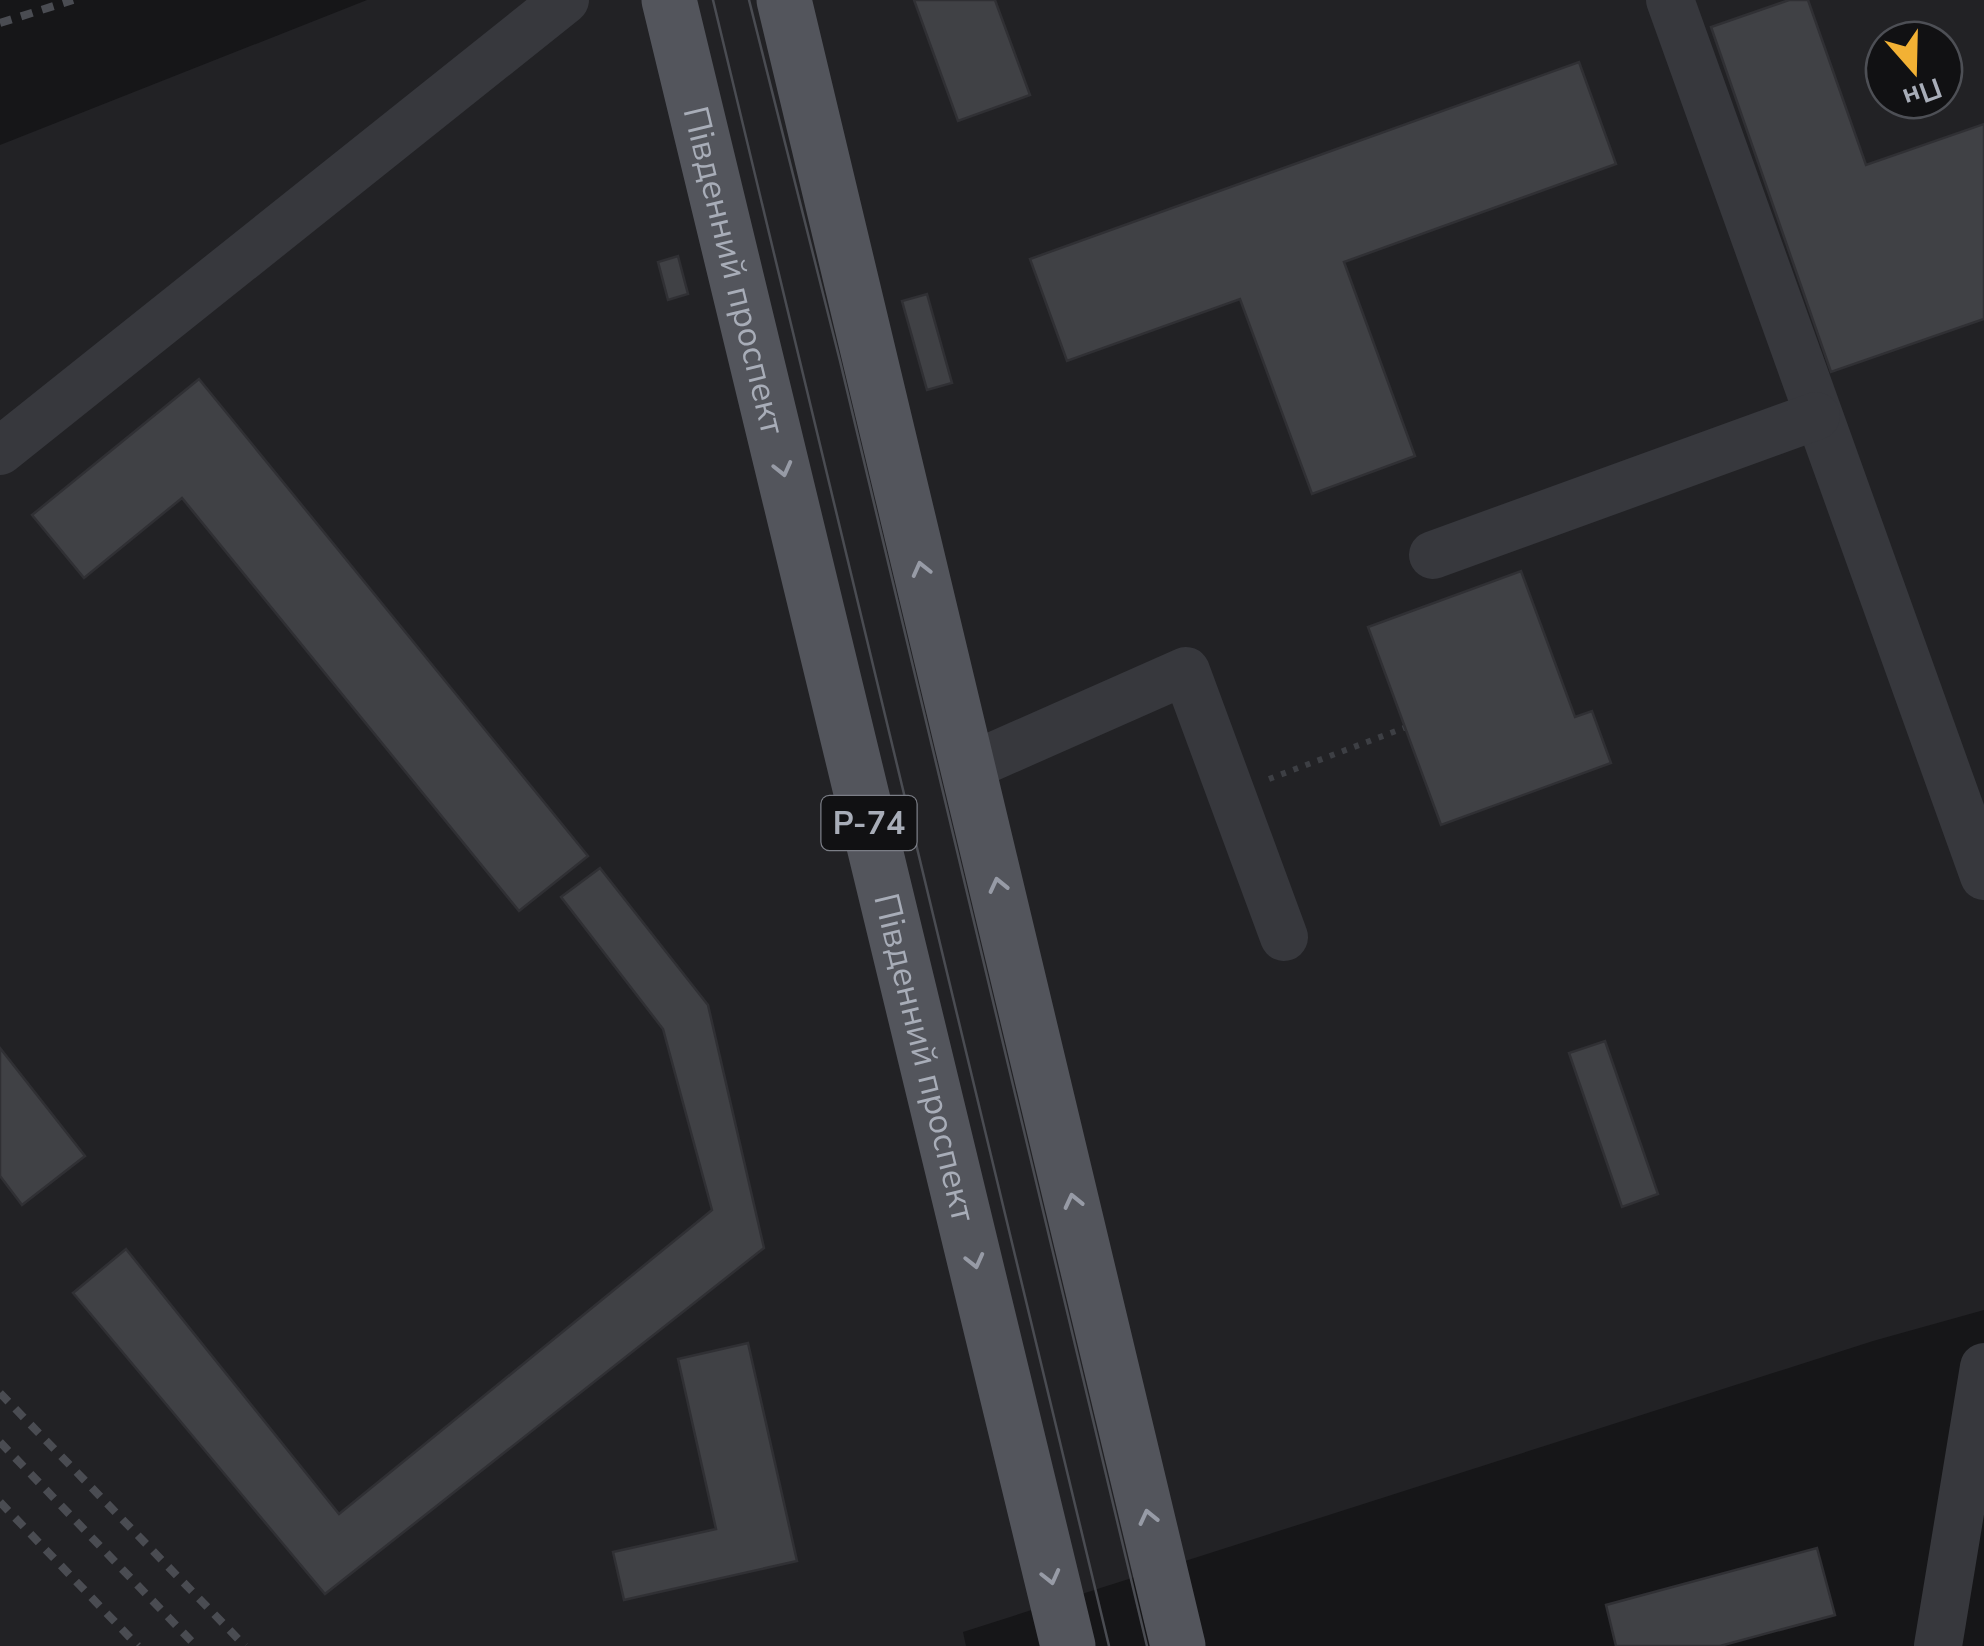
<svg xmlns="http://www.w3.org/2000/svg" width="1984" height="1646" viewBox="0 0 1984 1646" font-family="'Nunito Sans',sans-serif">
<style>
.built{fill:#222225;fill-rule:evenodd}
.building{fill:#404145;stroke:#303034;stroke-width:2.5}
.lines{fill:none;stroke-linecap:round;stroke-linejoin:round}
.path{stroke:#3d3f44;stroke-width:6;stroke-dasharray:5 8;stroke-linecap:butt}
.minor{stroke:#37383d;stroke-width:48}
.major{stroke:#53555c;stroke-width:55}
.tram{stroke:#4a4c52;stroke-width:2.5}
.rail{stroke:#4a4c52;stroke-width:8;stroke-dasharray:12 10;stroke-linecap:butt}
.oneway{stroke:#979ba6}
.labels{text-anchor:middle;stroke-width:8;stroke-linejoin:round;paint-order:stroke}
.shield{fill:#111113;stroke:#7b7e86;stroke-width:2.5}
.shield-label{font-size:32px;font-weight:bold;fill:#a8adb8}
.street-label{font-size:35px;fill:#a8adb8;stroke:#111113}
</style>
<rect width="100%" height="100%" fill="#161618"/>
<!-- built -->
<path class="built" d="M367,0h1617v1310l-111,31 -910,291 3,14h-966v-1501zM1884,40h60v60h-60z"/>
<!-- building -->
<g class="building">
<path d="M914,0h81l35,95 -72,26z"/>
<path d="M1789,0h19l58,165 118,-41v195l-153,53 -120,-345z"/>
<path d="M1579,62l37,102 -272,98 71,194 -103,38 -72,-195 -173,62 -37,-102z"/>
<path d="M678,256l10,38 -20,6 -10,-38z"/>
<path d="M927,294l25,89 -25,7 -25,-89z"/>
<path d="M199,379l389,477 -69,55 -337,-413 -98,80 -52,-63z"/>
<path d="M1521,571l54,146 17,-6 19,52 -170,62 -73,-198z"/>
<path d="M600,868l108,137 56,243 -439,346 -252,-301 53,-44 213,265 373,-304 -49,-181 -102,-132z"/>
<path d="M1605,1041l53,153 -36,13 -53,-154z"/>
<path d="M0,1048l85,108 -63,49 -22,-29z"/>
<path d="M748,1343l49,218 -173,39 -11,-48 103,-23 -38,-170z"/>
<path d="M1817,1548l18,67 -115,31h-104l-10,-41z"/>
</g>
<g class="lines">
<!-- path -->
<path class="path" d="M1269,779l135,-51"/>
<!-- minor -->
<g class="minor">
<path d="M1670,0l314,876"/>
<path d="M0,451l565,-451"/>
<path d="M1433,555l383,-139"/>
<path d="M969,767l217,-96 98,266"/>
<path d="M1938,1646l46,-279"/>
</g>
<!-- major -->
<g class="major">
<path id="s1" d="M669,0l399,1646"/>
<path d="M784,0l394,1646"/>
</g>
<!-- tram -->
<g class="tram">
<path d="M713,0l396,1646"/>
<path d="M749,0l91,361 307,1285"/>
</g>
<!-- rail -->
<g class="rail">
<path d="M0,23l73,-23"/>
<path d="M0,1393l245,253"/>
<path d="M0,1442l196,204"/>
<path d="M0,1502l138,144"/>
</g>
</g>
<!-- one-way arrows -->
<defs><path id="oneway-chevron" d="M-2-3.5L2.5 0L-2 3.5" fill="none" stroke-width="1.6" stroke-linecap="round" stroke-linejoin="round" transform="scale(2.5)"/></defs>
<g class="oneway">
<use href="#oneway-chevron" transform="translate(783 469) rotate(76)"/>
<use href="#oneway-chevron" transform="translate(921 569) rotate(-104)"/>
<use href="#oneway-chevron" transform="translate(998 885) rotate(-103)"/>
<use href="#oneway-chevron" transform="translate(1073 1201) rotate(-103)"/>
<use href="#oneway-chevron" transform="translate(975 1261) rotate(76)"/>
<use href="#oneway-chevron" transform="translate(1148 1517) rotate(-103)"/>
<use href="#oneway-chevron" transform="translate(1051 1577) rotate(76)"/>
</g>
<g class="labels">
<!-- shield labels -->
<rect class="shield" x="821.5" y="796" width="95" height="54" rx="8"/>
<g class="shield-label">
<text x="869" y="834">Р-74</text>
</g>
<!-- street labels -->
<g class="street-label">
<text dy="12" stroke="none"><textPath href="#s1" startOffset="278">Південний проспект</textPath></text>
<text dy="12" stroke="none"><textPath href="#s1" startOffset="1088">Південний проспект</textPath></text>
</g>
</g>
<!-- north arrow -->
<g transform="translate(1914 70) rotate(160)"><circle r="48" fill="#111113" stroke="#4d4f55" stroke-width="2.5"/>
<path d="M0-8L18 38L0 25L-18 38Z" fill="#f2b134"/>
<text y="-15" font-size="28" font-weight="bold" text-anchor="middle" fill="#a8adb8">Пн</text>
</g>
</svg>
